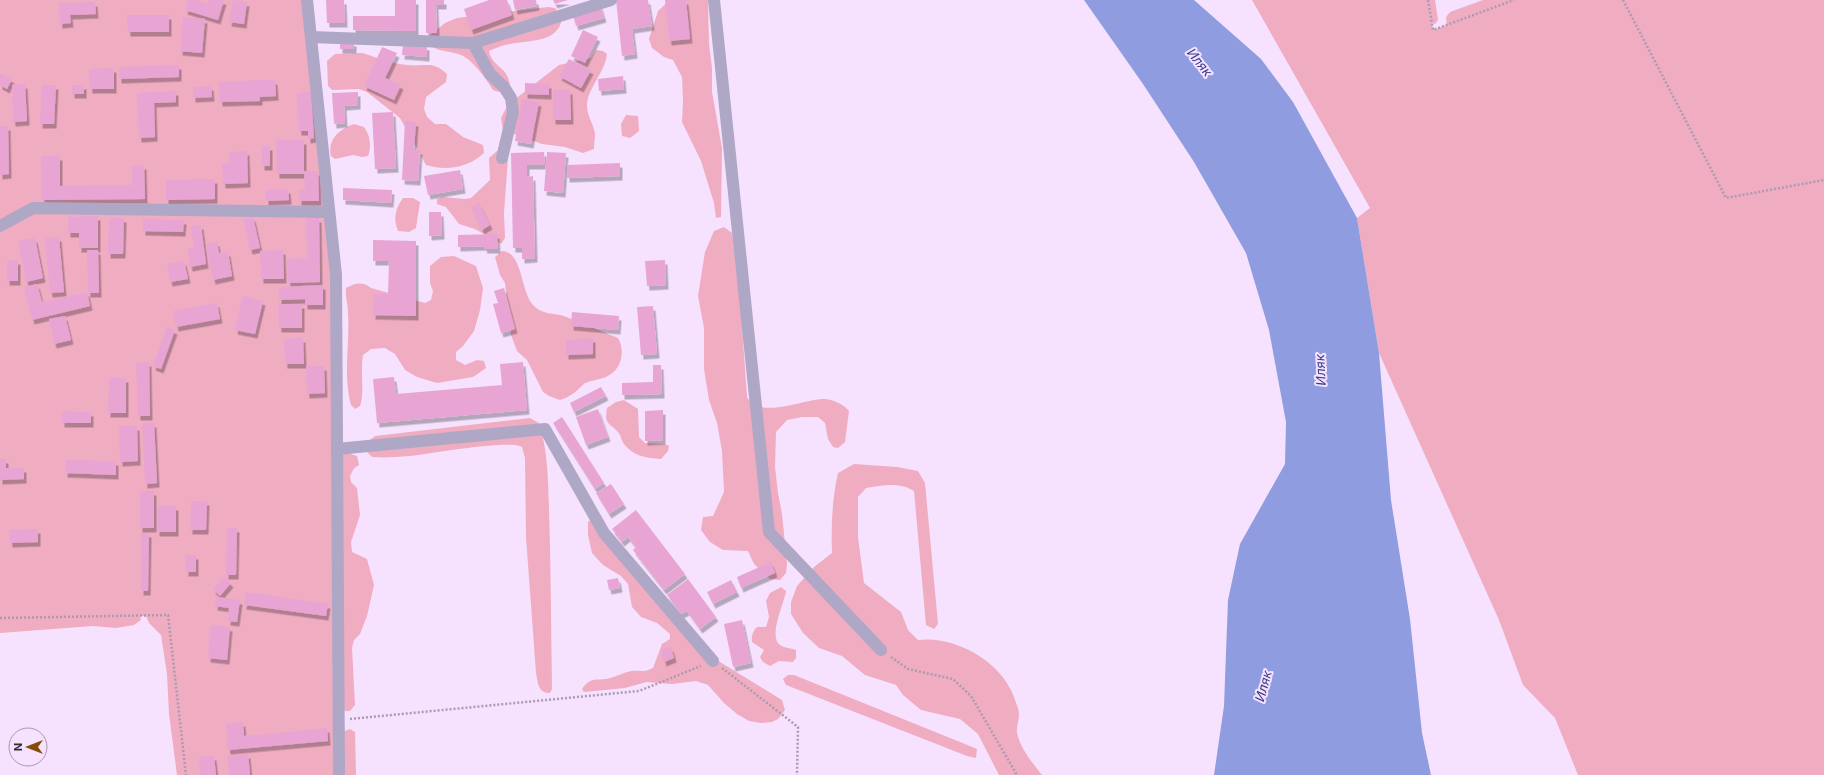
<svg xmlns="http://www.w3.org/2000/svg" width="1824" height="775" viewBox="0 0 1824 775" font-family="Inter,sans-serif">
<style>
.green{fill:#f0acc1}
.water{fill:#8f9cdf}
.building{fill:#e8a5d4;filter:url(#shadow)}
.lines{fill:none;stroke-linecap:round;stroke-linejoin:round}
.path{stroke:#aa9bb0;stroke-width:2.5;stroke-dasharray:2 2;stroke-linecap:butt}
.minor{stroke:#aea7c6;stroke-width:12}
.labels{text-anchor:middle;stroke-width:4;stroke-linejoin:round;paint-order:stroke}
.water-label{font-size:13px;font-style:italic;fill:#363d8c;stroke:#f6e2fe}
</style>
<defs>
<filter id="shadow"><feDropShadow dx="2.5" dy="4.5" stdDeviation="0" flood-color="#0004"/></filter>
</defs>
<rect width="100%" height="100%" fill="#f6e2fe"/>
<!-- green -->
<g class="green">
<path d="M0,0h307l29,275 6,176 15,5 2,9 -5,3 -4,8 1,6 6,6 3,27 -9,27 1,10 15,7 7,26 -7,31 -7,18 -6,6 -2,8 3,57 -5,6h-4l-7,-3v13l6,10 5,-2 5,3 1,43h-179l-8,-61 -2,-40 -6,-39 -12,-12 -3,-7h-6l1,4 -7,5 -18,3 -23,-2 -93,7z"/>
<path d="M670,0h38l1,44 3,24v24l10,56 -1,69 -5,1 -2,-15 -13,-42 -19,-39 1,-21 -1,-24 -9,-17 -9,-3 -12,-9 -3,-9 9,-28z"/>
<path d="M1252,0h183l3,20 -3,4 -3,-1 1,7 14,-5 -1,-8 4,-5 33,-12h341v775h-246l-23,-57 -32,-33 -24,-65 -120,-267 -22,-135 13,-10z"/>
<path d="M548,7l7,1 7,10c-3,25 -33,22 -52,26 -7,1 -14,4 -21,7 3,17 20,15 21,36l-3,4 -8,1 -6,-2c-6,-10 -21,-31 -32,-35 -10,-4 -21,-3 -30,-9l-3,-9 17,-14 12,-5z"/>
<path d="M596,50l7,1 4,3c-2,18 -17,31 -20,49 -1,11 6,20 8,30 0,5 -1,11 -1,16l-11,4 -18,-6 -23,-3 -39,-14 -2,-12 5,-10 8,-8 45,-35 32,-7z"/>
<path d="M362,53c14,4 30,11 45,12 17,2 26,-5 40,9l-1,8 -20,15 -2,12 3,8 8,7h11l17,13 20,8 1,8c-16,15 -38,18 -58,12l-26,-47 -33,-26 -8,-3 -27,1 -4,-4 -1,-25 8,-7z"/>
<path d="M626,115l12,1 1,15 -9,7 -8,-2 -1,-12z"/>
<path d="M354,124l10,3c6,8 8,19 4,29l-6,1 -9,-2 -18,4 -4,-3c-4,-17 9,-27 23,-32z"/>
<path d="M507,150l1,8 -4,55 1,25 -4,6 -26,-15 -16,-5 -13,-17 -9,-3v-5l6,-2 22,2 6,-1 19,-18 -1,-22 8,-7z"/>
<path d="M403,198h10l7,4 -4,26 -7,4 -11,-1c-5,-12 -3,-22 5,-33z"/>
<path d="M724,227l8,6 9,79 6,85c12,23 57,2 77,2 9,0 20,6 25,12l-4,31 -7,6 -5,-1 -5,-8 -3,-16 -7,-6h-16l-15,3 -11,12 -1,35 3,26 4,21 5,50 -1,9 -6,7 -10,-1 -16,-15 -6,-13 -25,-1 -13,-8 -9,-12 2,-13 10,-1 11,-24 -2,-41 -5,-28 -8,-23 -5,-31v-41l-6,-32 7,-44 9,-21z"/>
<path d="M502,251c21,1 18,39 31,54 9,10 21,8 31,11 19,7 36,15 54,22 8,14 3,33 -12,39 -7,3 -14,3 -21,6 -5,4 -9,9 -14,12 -3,2 -8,4 -11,5l-11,-4 -6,-4 -16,-32 -10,-9 -6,-16 -6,-52 -5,-8 -5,-18z"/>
<path d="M454,256l22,10 7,22 -3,22 -6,21 -11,15 -7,6v8l9,5 12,-5 7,1 2,7 -13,9 -36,6 -20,-6 -12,-7 -10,-16 -10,-6 -14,1 -8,6c-3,17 2,38 -3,51l-5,3 -4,-4c-8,-30 -1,-61 -3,-92 0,-9 -3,-16 -2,-25 9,-5 17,-7 25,0l54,15 6,-3 2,-9 -3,-8v-17l11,-9z"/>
<path d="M624,400l14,9 1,28 6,6 20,1 4,2 -1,5 -7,8c-15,-1 -28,-3 -37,-15 -3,-4 -3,-9 -6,-12 -9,-10 -14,-7 -11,-24l9,-6z"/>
<path d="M530,418l9,5c9,27 9,58 10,87 2,60 2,119 3,179l-2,4c-12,0 -12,-10 -14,-20l-10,-136 -1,-79 -3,-11c-12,-8 -93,7 -113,9 -12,1 -25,2 -37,1l-6,-6 4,-11 5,-4z"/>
<path d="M854,464l43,3 21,4 7,12 13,141 -4,5 -8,-4 -12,-134c-14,-9 -32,-6 -48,-3l-8,9v40l6,46 37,29 7,18 10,10c37,-5 84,22 96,57 2,6 5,12 5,18 0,6 -3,12 -2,18 4,17 15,29 25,42h-43l-21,-41 -18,-15 -39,-9 -18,-15 -7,-10 -31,-10 -23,-19 -23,-8 -16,-15 -12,-19v-12l6,-16 17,-19 18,-14c-1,-28 0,-53 6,-80z"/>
<path d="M592,519l128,143 62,38 3,10 -7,9 -6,3 -11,1 -12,-2 -12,-7 -13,-11 -16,-18 -12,-4 -24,3 -26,-2 -21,6 -41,4 -2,-3c10,-14 15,-7 28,-11 8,-2 14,-6 22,-7 9,-1 11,2 21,-3l9,-24 8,-5v-5l-13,-11 -16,-6 -9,-10 -4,-23 -7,-8 -18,-11 -11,-12 -4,-18v-13z"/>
<path d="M781,587l5,4c-2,13 -16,40 -8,52 4,5 13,5 18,7v8l-3,4 -14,-1 -9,5 -7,-4 -3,-5 4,-7 -12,-8c-1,-6 1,-11 5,-15h9l3,-10 -3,-16 4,-8z"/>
<path d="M788,675h6l171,69 12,5 -1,9 -9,-2 -181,-71 -3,-6z"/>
</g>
<!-- water -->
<path class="water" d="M1084,0h110l67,59 32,43 64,116 22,135 12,147 19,119 12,114 9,42h-217l10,-69 4,-106 12,-56 45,-80 1,-42 -17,-92 -23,-77 -52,-91 -51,-78z"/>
<!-- building -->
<g class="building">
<path d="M188,0h7l13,4 1,-4h15l-6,20 -33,-10z"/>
<path d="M233,0l14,2 -3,22 -15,-2z"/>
<path d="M326,0h18l1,23h-18z"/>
<path d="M395,0h21v31l-63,-1v-14h42z"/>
<path d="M426,0h18v5h-8l1,28h-11z"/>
<path d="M489,0h18l5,15 -41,15 -7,-21z"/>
<path d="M513,0h23l1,6 -22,4z"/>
<path d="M553,0h15l-13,4z"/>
<path d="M616,0h32l4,26 -20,3 3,25 -13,2z"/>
<path d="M665,0h21l4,39 -21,2z"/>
<path d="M95,2l1,12 -26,1 1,8 -11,1 -1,-21z"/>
<path d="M600,5l4,13 -28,8 -4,-14z"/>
<path d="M127,15h42v17h-41z"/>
<path d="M183,17l22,2 -3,34 -22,-2z"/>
<path d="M583,30l15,7 -13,26 -14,-7z"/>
<rect x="340" y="42" width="14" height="7"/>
<path d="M403,44l24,2v11l-25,-2z"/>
<path d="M382,47l15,6 -12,25 16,7 -7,15 -30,-14z"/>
<path d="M569,59l22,11 -10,18 -22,-12z"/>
<path d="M179,65v12l-60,2v-12z"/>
<path d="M114,68v21h-24l-1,-20z"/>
<path d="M0,73l12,6 -5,10 -7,-4z"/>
<path d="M623,76l1,13 -25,2 -1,-12z"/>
<path d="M260,80h15l1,16 -16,1v4l-40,1 -1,-20z"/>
<path d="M525,83l24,1v11l-24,-1z"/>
<path d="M25,84l2,37 -14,1 -1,-37z"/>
<path d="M42,85h14l-2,39h-14z"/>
<rect x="72" y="85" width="12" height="9"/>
<path d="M211,86l1,11 -19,1v-11z"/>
<path d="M553,90h17l1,30h-18z"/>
<path d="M176,91v11l-22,1 1,34 -16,1 -2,-45z"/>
<path d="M311,92l3,46 -6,1v-8h-9l-2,-38z"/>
<path d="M358,92v13l-14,1 1,17 -11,1 -2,-31z"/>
<path d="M522,99l17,3 -8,42 -16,-3z"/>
<path d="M393,112l3,56 -21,1 -3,-56z"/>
<path d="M405,121l11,1 -2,28h6l-2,31 -16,-1z"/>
<path d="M0,126h8l1,48 -9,1z"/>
<path d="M276,140h28v31h14l1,30h-20v-12h6l-1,-15h-27z"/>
<rect x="262" y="146" width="8" height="20"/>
<path d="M247,151l1,32 -25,1 -1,-20 7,-1v-11z"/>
<path d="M544,152l1,13h-18v12l6,-1 2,82 -13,1v-11h-9l-2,-95z"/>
<path d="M547,152l19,1 -3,40 -19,-2z"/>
<path d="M41,156h19v30l72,-1v-19l12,-1 1,34 -103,1z"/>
<path d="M620,163v13l-53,2v-13z"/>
<path d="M460,170l3,19 -35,6 -4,-19z"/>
<path d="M215,179v20l-49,1v-20z"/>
<path d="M343,188l49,2 -1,13 -48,-3z"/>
<path d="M288,189l1,11 -23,1v-11z"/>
<path d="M479,203l11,22 -8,5 -11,-23z"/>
<path d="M429,212h12l1,23 -13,1z"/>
<path d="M98,216v32h-19v-15h-11v-16z"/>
<path d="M253,217l7,31 -10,2 -7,-31z"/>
<path d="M109,218h15l-1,36h-15z"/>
<path d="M306,218h13l1,64 -32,1 -1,-24 20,-1z"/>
<path d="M143,219l41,1 -1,12 -40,-1z"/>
<path d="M201,225l5,39 -16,3 -3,-18 7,-1 -3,-22z"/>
<path d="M497,234l1,15h-13l-1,-3 -26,1v-12z"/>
<path d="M59,237l5,55 -14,1 -5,-55z"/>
<path d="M35,238l8,40 -17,4 -8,-41z"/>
<path d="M373,240l43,1v75l-43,-1 1,-21h14l1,-33h-16z"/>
<path d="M217,242l2,11 9,-1 4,24 -19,4 -7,-36z"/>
<path d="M87,250h11l1,43h-11z"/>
<path d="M283,250l1,29h-23l-1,-28z"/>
<path d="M18,260v21h-11v-20z"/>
<path d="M665,260l1,25 -19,1 -2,-25z"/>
<path d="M184,261l4,18 -18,3 -3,-18z"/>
<path d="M37,284l5,18 45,-10 3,14 -58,14 -8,-33z"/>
<path d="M323,285v20h-18v-6l-26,1v-13z"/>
<path d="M504,288l11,41 -14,4 -8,-29 5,-1 -4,-12z"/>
<path d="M243,296l20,5 -8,33 -20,-4z"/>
<path d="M217,303l3,16 -44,8 -3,-16z"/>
<path d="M278,304h24v24h-23z"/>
<path d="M653,306l4,48 -16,1 -4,-48z"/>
<path d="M572,312l47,4 -1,14 -47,-4z"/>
<path d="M65,316l6,24 -17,4 -5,-25z"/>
<path d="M167,327l8,3 -14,39 -8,-3z"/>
<path d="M303,338l1,26h-19l-1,-25z"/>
<path d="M593,338v16l-27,1v-15z"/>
<path d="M149,362l1,54h-12l-2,-53z"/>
<path d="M523,362l4,48 -150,13 -4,-44 21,-2 2,17 106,-9 -2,-21z"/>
<path d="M653,365h8l1,29 -40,1v-12l31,-1z"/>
<path d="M306,366h18l1,27 -18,1z"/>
<path d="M109,378h17v35h-18z"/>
<path d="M601,387l5,9 -32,16 -4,-9z"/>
<path d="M598,409l10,28 -22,8 -10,-28z"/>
<path d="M663,410v30l-18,1v-30z"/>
<path d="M62,411l29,1v11h-29z"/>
<path d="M562,417l42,66 -9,6 -42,-66z"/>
<path d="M142,423h12l3,60 -12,1z"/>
<path d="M119,426h18l1,35 -18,1z"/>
<path d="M0,459h6v9h18v11l-24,1z"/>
<path d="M66,460l50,1v14l-51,-2z"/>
<path d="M611,484l13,20 -15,10 -13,-21z"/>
<rect x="140" y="491" width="14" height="37"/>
<path d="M191,501h16l-1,29h-16z"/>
<rect x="157" y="506" width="19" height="26"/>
<path d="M636,510l49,64 -21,16 -31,-40 3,-3 -8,-10 -6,5 -10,-13z"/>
<path d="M227,528h10l-1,47h-10z"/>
<path d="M38,529v13l-28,1 -1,-13z"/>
<path d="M141,533h8l-1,58h-7z"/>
<rect x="186" y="555" width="10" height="17"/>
<path d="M771,562l4,11 -34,15 -4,-11z"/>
<path d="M224,577l7,6 -11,13 -7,-7z"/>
<path d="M618,578l2,10 -11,2 -2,-10z"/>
<path d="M688,579l28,38 -16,12 -13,-18 -6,3 -14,-19z"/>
<path d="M731,580l6,12 -24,12 -6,-12z"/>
<path d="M246,592l82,12 -2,12 -82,-11z"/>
<path d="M216,597l24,3 -3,22 -9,-1 1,-13 -14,-2z"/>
<path d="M742,620l9,43 -18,4 -9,-43z"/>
<path d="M211,625l19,2 -3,33 -19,-2z"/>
<path d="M671,647l3,11 -10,4 -3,-12z"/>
<path d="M243,722l1,14 83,-8 1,13 -100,9 -2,-26z"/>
<path d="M248,754l2,21h-21l-2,-19z"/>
<path d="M214,756l2,19h-16l-1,-18z"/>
</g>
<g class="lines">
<!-- path -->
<g class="path">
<path d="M1428,0l5,30 81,-30"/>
<path d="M1623,0l103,198 98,-18"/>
<path d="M0,618l168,-3 18,160"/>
<path d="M891,657l17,12 45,10 18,17 46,79"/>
<path d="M722,668l76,59 -1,48"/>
<path d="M350,719l289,-28 62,-25"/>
</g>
<!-- minor -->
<g class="minor">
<path d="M307,0l29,275 3,500"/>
<path d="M714,0l55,532 112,118"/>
<path d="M311,37l162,6 138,-43"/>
<path d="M473,43l17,31 14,13 7,11 2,14 -11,46"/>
<path d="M0,226l33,-18 296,4"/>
<path d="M337,449l208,-20 59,104 109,128"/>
</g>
</g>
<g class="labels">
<!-- water labels -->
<g class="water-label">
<text transform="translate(1200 62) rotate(51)" y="5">Иляк</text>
<text transform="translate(1320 370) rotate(-93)" y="5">Иляк</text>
<text transform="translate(1263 686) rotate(-75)" y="5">Иляк</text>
</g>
</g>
<!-- north arrow -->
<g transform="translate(28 747) rotate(270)"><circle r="19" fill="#f6e2fe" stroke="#a798ad"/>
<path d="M0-3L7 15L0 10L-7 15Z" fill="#864b04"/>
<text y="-6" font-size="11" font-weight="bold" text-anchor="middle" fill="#312a34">N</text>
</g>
</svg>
